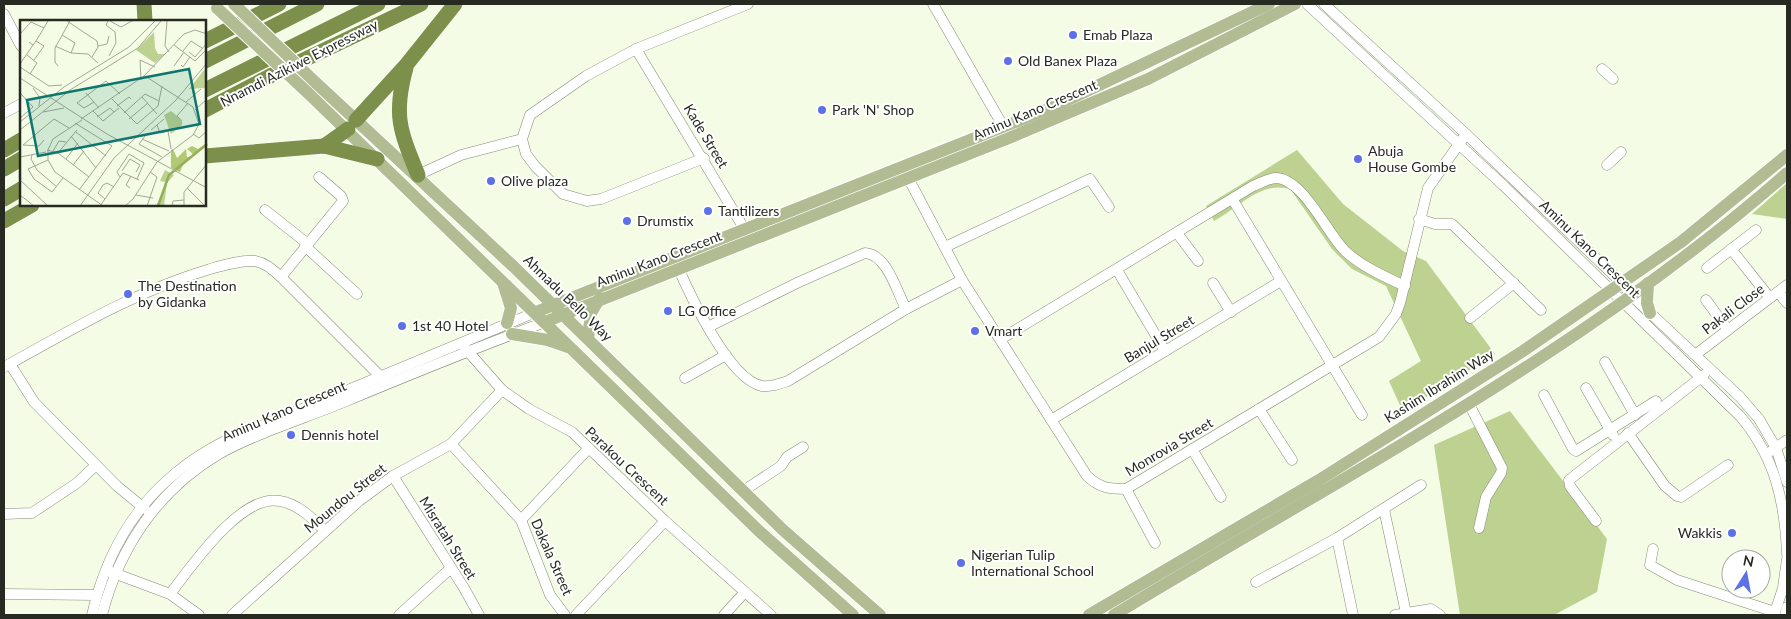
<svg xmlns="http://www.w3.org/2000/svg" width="1791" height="619" viewBox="0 0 1791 619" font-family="Lato,sans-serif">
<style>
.green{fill:#bdd191}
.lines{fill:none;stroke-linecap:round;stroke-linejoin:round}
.minor-casing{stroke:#848b76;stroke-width:11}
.major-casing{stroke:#fff;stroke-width:14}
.highway-casing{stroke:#fff;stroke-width:16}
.minor{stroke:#fff;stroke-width:10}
.major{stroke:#b1bc93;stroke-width:12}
.highway{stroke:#7d904b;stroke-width:15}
.major-bridge-casing{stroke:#fff;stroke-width:14;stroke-linecap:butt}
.major-bridge{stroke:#b1bc93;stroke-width:12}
.poi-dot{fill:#5c71e8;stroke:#fff;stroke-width:2}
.labels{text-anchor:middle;stroke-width:4;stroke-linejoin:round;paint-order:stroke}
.poi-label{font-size:14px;fill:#272a21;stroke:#fff;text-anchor:start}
.street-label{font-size:14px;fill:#272a21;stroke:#fff}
.inset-river{fill:none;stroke:#96ae59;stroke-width:2.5}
.inset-road{fill:none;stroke:#a2a897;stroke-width:1}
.view{fill:#0f766e;fill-opacity:0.15;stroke:#0f766e;stroke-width:2.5}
.inset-edge{fill:none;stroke:#272a21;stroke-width:2.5}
</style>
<rect width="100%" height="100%" fill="#f4fce5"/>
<!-- green -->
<g class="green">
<path d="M1297,150l46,54 60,47 23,10 69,93 -92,58 -14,-31 32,-20 -35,-75 -34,-17 -20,-20 -41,-59c-29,-11 -52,18 -77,31l-8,-15z"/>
<path d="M1787,183v36l-35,-5z"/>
<path d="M1510,411l97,128 -10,53 -43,23h-94l-26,-170z"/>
</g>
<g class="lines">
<!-- minor casing -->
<g class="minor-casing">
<g id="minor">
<path d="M933,4l74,129"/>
<path d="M1307,4l197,182 236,230c35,41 45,86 47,138"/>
<path d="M1324,4l142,130 155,148 10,13 109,102 19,22 17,29 11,34"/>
<path d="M4,14l17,32"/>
<path d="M636,49l112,186"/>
<path d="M1602,69l11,10"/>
<path d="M4,113l17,-9"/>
<path d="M704,158l-103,41 -14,2 -24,-7 -28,-28 -9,-12 -4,-15 8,-24 56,-39 50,-27 112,-45"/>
<path d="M1607,165l14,-13"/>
<path d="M905,172l57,108 125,196c13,12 22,13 39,13l253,-152 17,-23 4,-11 28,-115 38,-54"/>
<path d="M418,175l43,-20 61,-16"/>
<path d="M1233,200l129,215"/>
<path d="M265,210l43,34"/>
<path d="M1419,219l16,5h17l89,86"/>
<path d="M1177,233l21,28"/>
<path d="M305,246l52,48"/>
<path d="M945,247l145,-68 19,28"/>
<path d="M1731,249l39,49"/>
<path d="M676,263c13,30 53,117 86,123 9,1 17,-2 26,-5l118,-72 56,-29"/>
<path d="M1707,268l49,-38"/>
<path d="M1117,270l48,81"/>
<path d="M281,277l62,-76 -2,-5 -22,-19"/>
<path d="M1213,283l18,29"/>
<path d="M1778,292l9,11"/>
<path d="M1706,300l22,30"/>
<path d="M1470,318l44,-35"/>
<path d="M708,327l91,-45 66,-29c22,1 32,39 41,56"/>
<path d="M1001,339l252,-153c7,-3 15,-7 22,-8 27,-1 52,55 70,73 16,15 40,26 60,35"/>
<path d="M465,348l37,42 27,19 43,23 93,89 106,94"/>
<path d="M1695,355l92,-70"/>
<path d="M1605,362l30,53"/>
<path d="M10,364l24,38 83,84 28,23"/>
<path d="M4,367c67,-37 132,-76 206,-98 14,-4 31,-9 45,-8 11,2 18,9 26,16l103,103"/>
<path d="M685,378l41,-23"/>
<path d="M1586,388l27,47"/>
<path d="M1544,395l29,54 3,2 80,-50"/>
<path d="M1469,404l33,64 -1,5 -15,24 -7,31"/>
<path d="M1259,409l33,51"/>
<path d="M1051,420l230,-139"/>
<path d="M1628,433l37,53 12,10 4,1 47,-32"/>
<path d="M451,444l70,76 29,75 15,20"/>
<path d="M1192,449l29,48"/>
<path d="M1771,451l16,-11"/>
<path d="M393,476l71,112 15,27"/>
<path d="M1126,489l29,54"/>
<path d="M743,491l38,-25 6,-9 16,-10"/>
<path d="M1384,509l22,104"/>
<path d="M4,514l28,-1 45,-30 19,-18"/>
<path d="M521,520l68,-72"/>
<path d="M1596,521l-26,-35 -1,-6 135,-105"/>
<path d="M1337,538l16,77"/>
<path d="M1653,549l-3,16 27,15 98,32"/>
<path d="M111,572l59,22 29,21"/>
<path d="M1256,582l81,-44 84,-53"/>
<path d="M4,594l92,1"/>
<path d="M170,594c21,-27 71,-101 110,-93 18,3 32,17 44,29"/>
<path d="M92,615c18,-79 60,-137 133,-174l311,-129"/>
<path d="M102,615c17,-67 56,-125 117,-161 35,-20 86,-36 125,-52 67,-28 134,-55 201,-80"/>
<path d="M232,615l127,-114 34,-25 58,-32 51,-54"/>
<path d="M399,615l52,-47"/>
<path d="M576,615l89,-94"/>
<path d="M724,615l21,-23"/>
<path d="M1395,615l36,-6 9,6"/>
<path d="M1774,615l9,-27 4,-29"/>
<path d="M1785,615l2,-8"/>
</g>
</g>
<!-- major casing -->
<g class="major-casing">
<g id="major">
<path d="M315,82l199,185 269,263 97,85"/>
<path d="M307,92l452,439 94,84"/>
<path d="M503,283l8,25 -4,15"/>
<path d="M1648,283l-1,20 3,10"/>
<path d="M536,312l517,-205 216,-103"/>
<path d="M545,322l464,-184 139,-59 147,-75"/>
<path d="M512,334l36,6 20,7"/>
<path d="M588,339l3,-26 9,-15"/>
<path d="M1089,615l230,-135 204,-129 158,-109 106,-87"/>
<path d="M1114,615c229,-139 471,-264 673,-442"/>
</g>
</g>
<!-- highway casing -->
<g class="highway-casing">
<g id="highway">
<path d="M144,4l1,17"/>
<path d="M205,41l74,-37"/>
<path d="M205,61l112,-57"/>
<path d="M406,68c-13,47 -6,63 12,107"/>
<path d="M205,90l173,-86"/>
<path d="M205,110l67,-35 149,-71"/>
<path d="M356,120l51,-56 48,-60"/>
<path d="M324,146l24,-17"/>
<path d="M4,150l17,-10"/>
<path d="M205,156l119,-10 53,13"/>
<path d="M4,169l17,-10"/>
<path d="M4,199l17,-10"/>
<path d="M4,221l28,-16"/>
</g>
</g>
<!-- minor -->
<use href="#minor" class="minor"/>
<!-- major -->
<use href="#major" class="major"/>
<!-- highway -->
<use href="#highway" class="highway"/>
<!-- major-bridge casing -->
<g class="major-bridge-casing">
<g id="major-bridge">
<path d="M234,4l81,78"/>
<path d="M217,8l90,84"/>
</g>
</g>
<!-- major-bridge -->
<use href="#major-bridge" class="major-bridge"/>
</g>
<!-- markers -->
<g class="poi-dot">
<circle cx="1073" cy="35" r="5"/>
<circle cx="1008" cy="61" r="5"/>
<circle cx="822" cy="110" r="5"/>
<circle cx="1358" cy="159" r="5"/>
<circle cx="491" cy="181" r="5"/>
<circle cx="708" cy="211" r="5"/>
<circle cx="627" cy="221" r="5"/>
<circle cx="128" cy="294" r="5"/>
<circle cx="668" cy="311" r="5"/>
<circle cx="402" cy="326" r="5"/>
<circle cx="975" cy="331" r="5"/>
<circle cx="291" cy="435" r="5"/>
<circle cx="1732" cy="533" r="5"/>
<circle cx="961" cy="563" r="5"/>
</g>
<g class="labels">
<!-- poi labels -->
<g class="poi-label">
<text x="1083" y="40">Emab Plaza</text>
<text x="1018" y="66">Old Banex Plaza</text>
<text x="832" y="115">Park 'N' Shop</text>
<text x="1368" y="156">Abuja<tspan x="1368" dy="16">House Gombe</tspan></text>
<text x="501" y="186">Olive plaza</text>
<text x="718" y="216">Tantilizers</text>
<text x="637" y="226">Drumstix</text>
<text x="138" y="291">The Destination<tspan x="138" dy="16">by Gidanka</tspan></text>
<text x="678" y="316">LG Office</text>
<text x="412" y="331">1st 40 Hotel</text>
<text x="985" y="336">Vmart</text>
<text x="301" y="440">Dennis hotel</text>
<text x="1722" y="538" text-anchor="end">Wakkis</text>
<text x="971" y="560">Nigerian Tulip<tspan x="971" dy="16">International School</tspan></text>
</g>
<!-- street labels -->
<g class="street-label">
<text transform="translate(299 63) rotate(-27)" y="5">Nnamdi Azikiwe Expressway</text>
<text transform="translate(1035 110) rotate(-23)" y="5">Aminu Kano Crescent</text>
<text transform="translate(706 136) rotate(59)" y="5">Kade Street</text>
<text transform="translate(1590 249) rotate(44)" y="5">Aminu Kano Crescent</text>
<text transform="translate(659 259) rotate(-21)" y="5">Aminu Kano Crescent</text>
<text transform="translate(568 298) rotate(44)" y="5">Ahmadu Bello Way</text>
<text transform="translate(1733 309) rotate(-37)" y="5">Pakali Close</text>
<text transform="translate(1159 339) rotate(-31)" y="5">Banjul Street</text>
<text transform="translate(1439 386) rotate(-32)" y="5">Kashim Ibrahim Way</text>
<text transform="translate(284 411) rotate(-23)" y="5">Aminu Kano Crescent</text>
<text transform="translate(1169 447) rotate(-31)" y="5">Monrovia Street</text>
<text transform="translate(627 466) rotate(43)" y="5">Parakou Crescent</text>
<text transform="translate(345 498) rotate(-39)" y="5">Moundou Street</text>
<text transform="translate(448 538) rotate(58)" y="5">Misratah Street</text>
<text transform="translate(552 557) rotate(66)" y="5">Dakala Street</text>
</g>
</g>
<!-- overview -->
<g transform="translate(20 20)">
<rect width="186" height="186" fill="#f4fce5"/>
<path d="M134,12l1,16 3,6h7l-10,9 -19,-13zM185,50l1,18 -17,1 15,-19zM151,91l11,9v5l-11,9 -7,-19zM145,150l9,5 -7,8 -3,23h-8l7,-14 2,-10 -5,-1z" fill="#bdd191"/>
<path d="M186,124l-22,18 -4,10 -9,-4v-18l2,-1 4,9 9,-9 1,8h3l3,-3 -6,-5 5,-3 6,3z" fill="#b0c974"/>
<path class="inset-river" d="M138,186l11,-31 38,-31"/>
<path class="inset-road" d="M47,1l30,20 1,6 -6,10M88,1l-2,4 9,7 1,11 -7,13M90,1l11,6 11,-6M147,1l-2,25 4,6M0,14l11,-12 13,6M42,15l13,8 -4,10M16,21l12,-20M13,25l3,-4 8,5 -10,14M154,25l21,16 12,-12M35,26l16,7 17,1 10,9M78,26l9,-2 2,-8M163,31l8,-10 11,7M169,32l6,5 12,-14M7,35l10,8 -7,11M0,44l13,-19 -4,-3M161,45l2,2 7,-10M38,46l-3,-4v-14l15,-27M154,46l10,-14M0,47l29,19 13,-1M0,58l87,56 100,54M121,60l-1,-20 15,7M13,68l7,10 -1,8M66,73l13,15M122,77l15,17M92,79l25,25 21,-18 4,-20M74,82l-10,6 -7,-5 29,-22 14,13M166,82l15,-13M97,86l12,-9 2,2M175,90l12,-11M73,91l10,10 16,-13M23,92l21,-4M104,93l21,-19 14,7M77,97l13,-9 4,4M0,98l13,-11 -12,-13M61,99l63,-43 40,-42 11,-4 12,4M109,99l19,-16M160,99l-3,-3 11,-13M62,100l-29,19 -5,11v10l7,12 48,34M0,102l44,-35 65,-40 26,-26M55,103l37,23 -33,44M137,105l3,8 8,-2 3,18M0,110l50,-40 68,-42 23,-27M131,110l13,-11M56,112l30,24M173,114l6,4 8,-7M51,116l25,32M125,116l-6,8 23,13M122,119l27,12M24,120l-5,6 -16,-1 31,-26 15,9M27,130l11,3 31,24M33,131l6,-10 7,1M38,133l19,-23M12,135l-1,4 6,11 20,17M0,137l26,-5M46,139l12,-16M28,140l-20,9 6,10 18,13 11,-14M53,145l11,-14M102,151l8,-12 10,6 -4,7M100,157l-3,-5 12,-18 15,9 -7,16M0,160l28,26M110,168l-4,-3 5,-9M167,168l18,18M0,175l14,11M116,175l17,3M85,179l-7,-6 5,-8 4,-2 7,4M60,186l34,-48 62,-58 31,-37M80,186l23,-33 16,7M105,186l8,-7 24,-37 36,-27 6,-11 -6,-17 -48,-31M127,186l10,-29 -7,-5M152,186l1,-5 11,-1M164,186v-14l23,-28"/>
<path class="view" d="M169,49l11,55 -162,32 -11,-56z"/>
<rect width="186" height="186" class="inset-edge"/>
</g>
<!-- border -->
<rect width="1791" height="619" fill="none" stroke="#272a21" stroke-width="10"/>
<!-- north arrow -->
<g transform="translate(1746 574) rotate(11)"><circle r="24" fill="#ffffff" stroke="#a9aaa6"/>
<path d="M0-4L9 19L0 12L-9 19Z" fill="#5c71e8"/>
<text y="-8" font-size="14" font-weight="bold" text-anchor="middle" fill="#272a21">N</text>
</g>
</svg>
